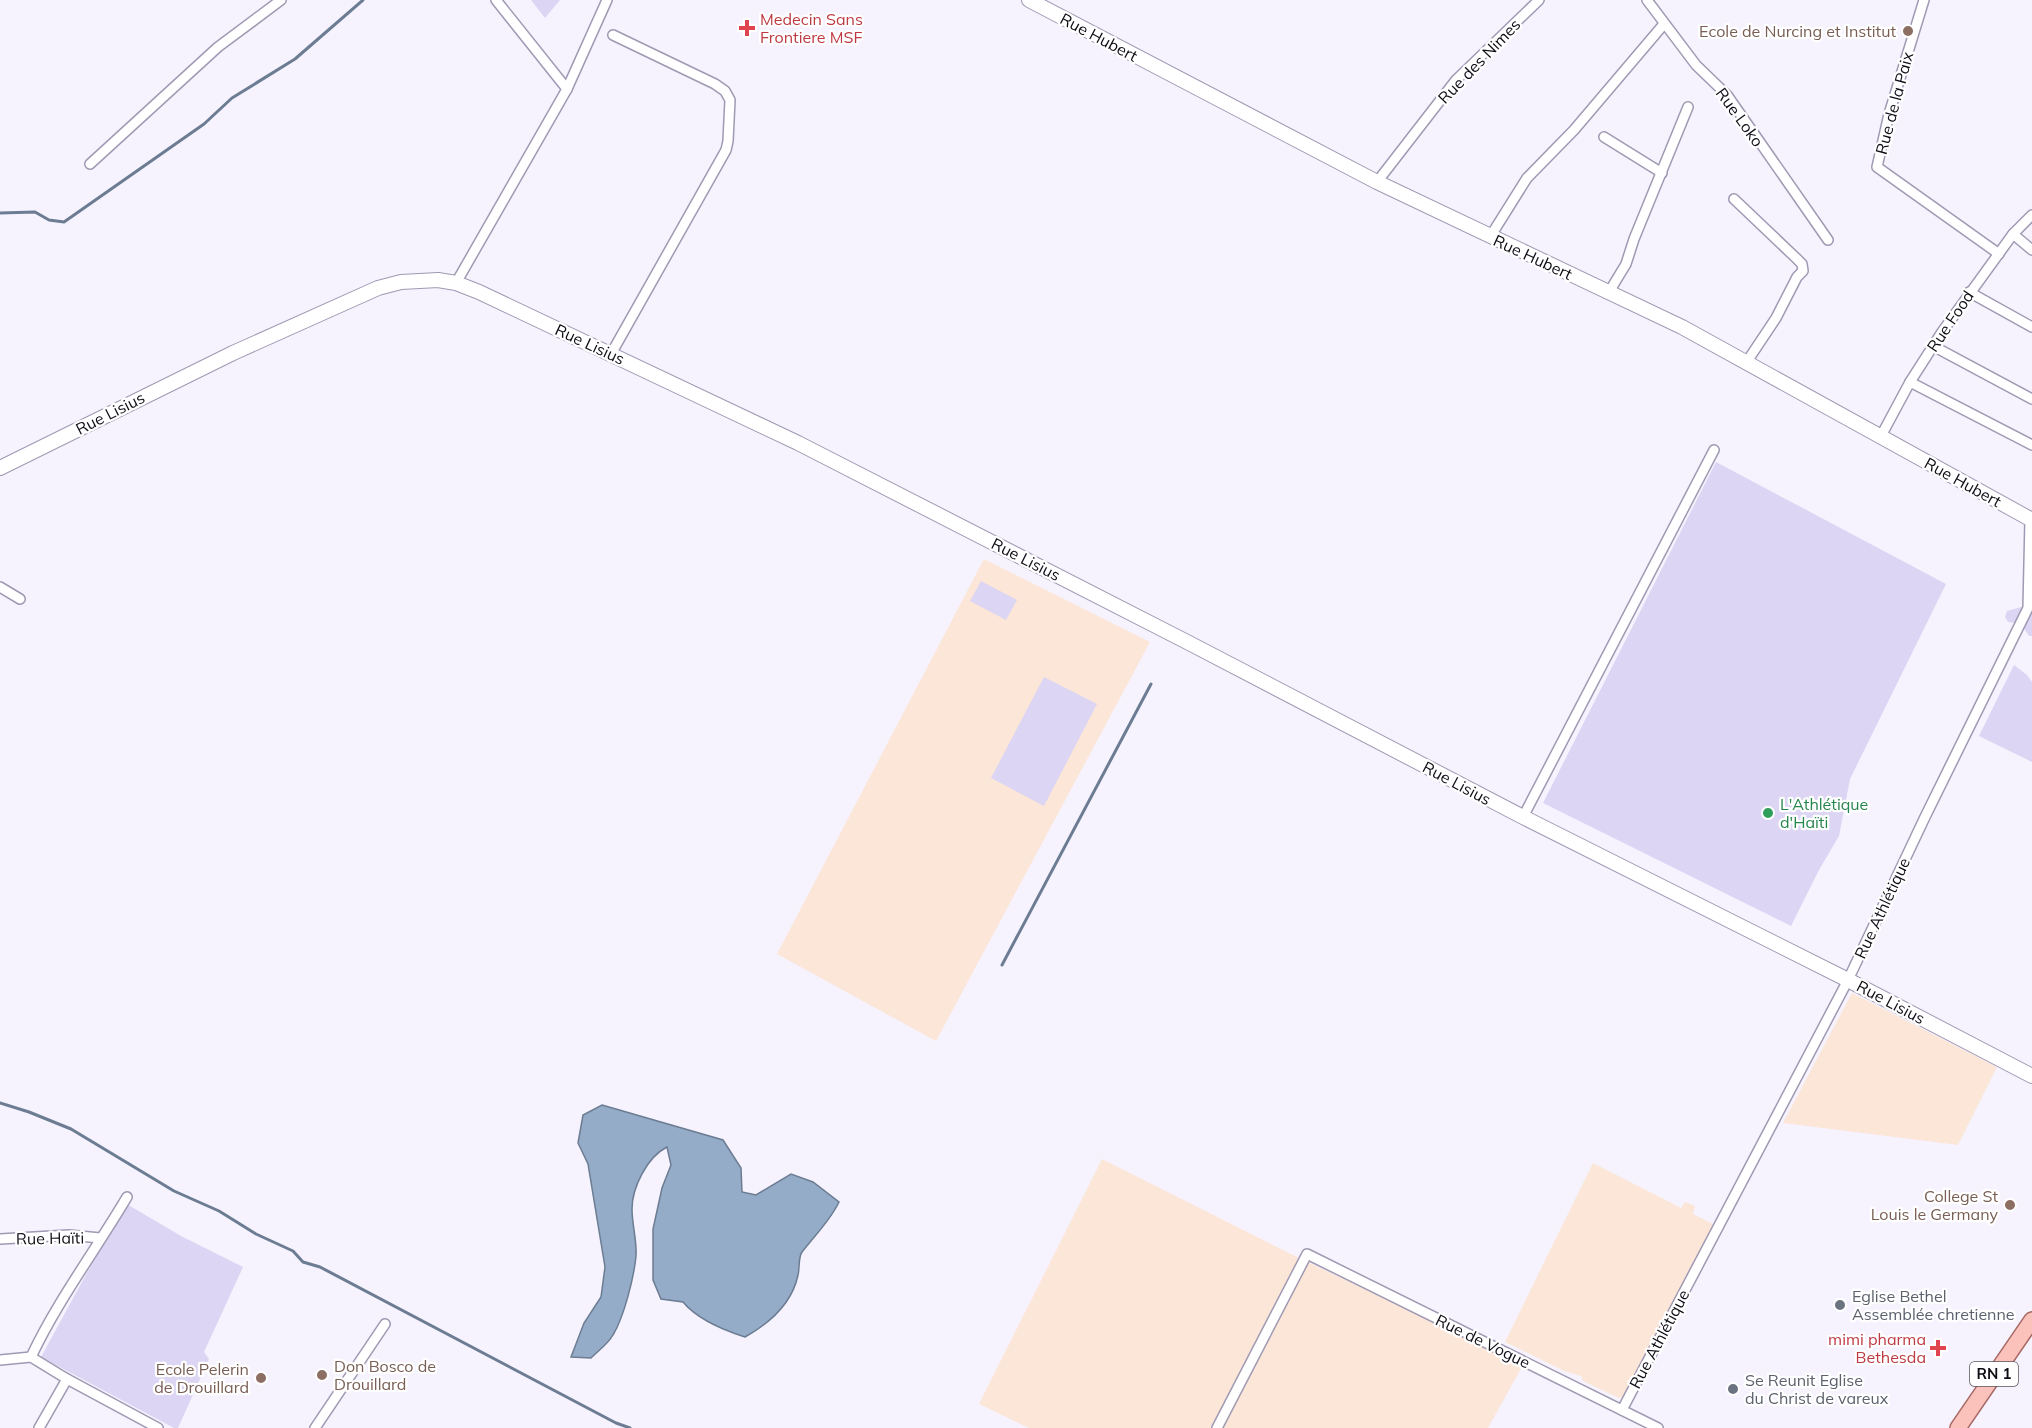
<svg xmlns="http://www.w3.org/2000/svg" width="2032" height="1428" viewBox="0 0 2032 1428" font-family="Mulish,sans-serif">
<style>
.industrial{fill:#fbe6d8}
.green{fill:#dcd5f3}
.water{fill:#94acc8;stroke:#6c7c92;stroke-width:1.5}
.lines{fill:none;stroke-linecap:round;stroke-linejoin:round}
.stream{stroke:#6c7c92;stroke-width:3}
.street-casing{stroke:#a099b3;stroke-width:12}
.secondary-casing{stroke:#a099b3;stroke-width:16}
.primary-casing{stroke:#a76864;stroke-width:18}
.street{stroke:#fff;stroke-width:9}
.secondary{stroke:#fff;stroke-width:14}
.primary{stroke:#fbc2bc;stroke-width:15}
.health-dot{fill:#e0444e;stroke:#fff;stroke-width:2}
.education-dot{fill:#8d6e63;stroke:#fff;stroke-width:2}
.leisure-dot{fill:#2e9e5b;stroke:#fff;stroke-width:2}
.worship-dot{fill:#6b7280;stroke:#fff;stroke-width:2}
.labels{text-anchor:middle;stroke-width:4.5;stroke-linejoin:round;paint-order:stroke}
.shield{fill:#fff;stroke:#57555b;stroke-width:1.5}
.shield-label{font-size:15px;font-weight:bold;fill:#0f0c15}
.health-label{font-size:16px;fill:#be3a42;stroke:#fff;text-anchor:start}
.education-label{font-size:16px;fill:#785e54;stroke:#fff;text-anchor:end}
.street-label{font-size:16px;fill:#0f0c15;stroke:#fff}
.leisure-label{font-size:16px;fill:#27864d;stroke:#fff;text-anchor:start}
.worship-label{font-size:16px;fill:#5b616d;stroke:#fff;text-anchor:start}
</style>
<rect width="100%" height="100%" fill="#f6f3fe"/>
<!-- industrial -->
<g class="industrial">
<path d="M984,559l166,83 -214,399 -159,-87z"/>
<path d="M1852,993l145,74 -39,78 -175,-22z"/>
<path d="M1102,1159l191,96 230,110 -35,63h-459l-50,-24z"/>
<path d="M1593,1163l88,45 4,-6 10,4 -2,8 22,11 -88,171 -8,2 -36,-17 -2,-5 -17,-5 -59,-29z"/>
</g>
<!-- green -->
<g class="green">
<path d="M531,0h29l-15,18z"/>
<path d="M1716,462l230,122 -96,195 -11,57 -20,34 -28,56 -248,-123z"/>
<path d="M981,581l36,19 -11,20 -36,-19z"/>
<path d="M2032,604v32h-3l-8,-12 -13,-2 -3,-5 2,-6z"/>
<path d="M2014,665l13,10 5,7v80l-53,-26z"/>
<path d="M1044,677l53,27 -53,102 -53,-28z"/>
<path d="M125,1203l56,33 62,31 -39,85 5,7 -31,69h-4l-133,-71z"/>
</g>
<!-- water -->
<path class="water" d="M602,1105l121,35 18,28 1,24 14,3 35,-21 22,8 26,20c-9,19 -24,33 -37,50 -4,6 -2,15 -4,23 -6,29 -28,48 -53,62 -22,-7 -47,-17 -62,-35l-22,-3 -8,-19v-51l9,-41 9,-23 -4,-18c-20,10 -35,41 -35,62 0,16 5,31 4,47 -2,21 -12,61 -23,79 -5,9 -15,16 -22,23l-20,-1 13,-34 17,-26 4,-30 -17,-103 -10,-21 5,-28z"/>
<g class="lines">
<!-- stream -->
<g class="stream">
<path d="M0,213l35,-1 14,8 15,2 140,-98 28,-26 63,-39 68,-59"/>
<path d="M1002,965l149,-281"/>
<path d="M0,1103l29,9 42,17 103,62 45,20 37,23 37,17 10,11 17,5 296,156 14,5"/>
</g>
<!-- street casing -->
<g class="street-casing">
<g id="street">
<path d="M496,0l71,89"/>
<path d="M1647,0l49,65 31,30 101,145"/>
<path d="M1924,0l-35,114 -12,53 122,87"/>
<path d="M1604,137l58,36"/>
<path d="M90,164l128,-117 63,-47"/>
<path d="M1377,182l79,-102 83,-80"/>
<path d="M1734,199l62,59 6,6 1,7 -6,6 -21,41 -30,45"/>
<path d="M2013,234l19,16"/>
<path d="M1490,237l37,-59 47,-48 90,-106"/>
<path d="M456,283l111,-194 40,-89"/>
<path d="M1609,292l17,-28 8,-25 54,-132"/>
<path d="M1969,292l63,35"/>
<path d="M1933,346l99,53"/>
<path d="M611,354l115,-204 2,-9 2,-41 -5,-9 -10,-7 -102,-49"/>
<path d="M1910,382l122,63"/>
<path d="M1881,436l29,-54 32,-50 71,-98 19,-19"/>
<path d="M0,587l20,12"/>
<path d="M1523,817l191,-367"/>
<path d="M0,1239l69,-4 31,3"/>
<path d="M31,1357c27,-57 64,-106 96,-160"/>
<path d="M0,1360l31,-3 36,22 91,49"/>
<path d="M1622,1410l226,-430 77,-163 103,-209 2,-88"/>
<path d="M39,1428l28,-49"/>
<path d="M315,1428l70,-104"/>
<path d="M1217,1428l90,-174 351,174"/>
</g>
</g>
<!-- secondary casing -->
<g class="secondary-casing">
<g id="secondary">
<path d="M1029,0l348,182 305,145 350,193"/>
<path d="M0,468l233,-115 145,-65 23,-6 37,-2 18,3 23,9 319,151 393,201 332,173 325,163 184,96"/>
</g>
</g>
<!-- primary casing -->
<g class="primary-casing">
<path id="primary" d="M1958,1428l74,-108"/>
</g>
<!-- street -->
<use href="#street" class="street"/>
<!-- secondary -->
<use href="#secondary" class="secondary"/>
<!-- primary -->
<use href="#primary" class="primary"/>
</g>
<!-- markers -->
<g class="health-dot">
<path d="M744 19h6v6h6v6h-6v6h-6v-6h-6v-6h6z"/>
<path d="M1935 1339h6v6h6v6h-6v6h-6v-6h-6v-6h6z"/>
</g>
<g class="education-dot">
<circle cx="1908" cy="31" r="6"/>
<circle cx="2010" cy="1205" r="6"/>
<circle cx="322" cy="1375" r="6"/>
<circle cx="261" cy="1378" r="6"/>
</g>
<circle class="leisure-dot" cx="1768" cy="813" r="6"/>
<g class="worship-dot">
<circle cx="1840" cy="1305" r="6"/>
<circle cx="1733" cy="1389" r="6"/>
</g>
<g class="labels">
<!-- shield labels -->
<rect class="shield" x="1970" y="1362" width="48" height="24" rx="4.5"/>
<g class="shield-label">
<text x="1994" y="1379">RN 1</text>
</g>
<!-- health labels -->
<g class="health-label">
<text x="760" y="25">Medecin Sans<tspan x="760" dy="18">Frontiere MSF</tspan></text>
<text x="1926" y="1345" text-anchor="end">mimi pharma<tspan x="1926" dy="18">Bethesda</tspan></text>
</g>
<!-- education labels -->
<g class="education-label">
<text x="1896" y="37">Ecole de Nurcing et Institut</text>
<text x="1998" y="1202">College St<tspan x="1998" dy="18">Louis le Germany</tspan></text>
<text x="334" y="1372" text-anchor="start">Don Bosco de<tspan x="334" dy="18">Drouillard</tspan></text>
<text x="249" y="1375">Ecole Pelerin<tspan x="249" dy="18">de Drouillard</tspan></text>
</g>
<!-- street labels -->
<g class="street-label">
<text transform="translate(1099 37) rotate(28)" y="6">Rue Hubert</text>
<text transform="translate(1479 61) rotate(-46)" y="6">Rue des Nimes</text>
<text transform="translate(1894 103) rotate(-75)" y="6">Rue de la Paix</text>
<text transform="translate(1740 117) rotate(54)" y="6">Rue Loko</text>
<text transform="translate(1533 257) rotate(25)" y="6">Rue Hubert</text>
<text transform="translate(1950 321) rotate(-56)" y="6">Rue Food</text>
<text transform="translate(590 344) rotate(25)" y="6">Rue Lisius</text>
<text transform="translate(110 413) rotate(-27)" y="6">Rue Lisius</text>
<text transform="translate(1963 482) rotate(29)" y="6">Rue Hubert</text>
<text transform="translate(1026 559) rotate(27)" y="6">Rue Lisius</text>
<text transform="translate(1457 783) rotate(28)" y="6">Rue Lisius</text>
<text transform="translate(1882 908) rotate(-65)" y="6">Rue Athlétique</text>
<text transform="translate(1891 1002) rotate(28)" y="6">Rue Lisius</text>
<text transform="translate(50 1238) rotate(-1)" y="6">Rue Haïti</text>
<text transform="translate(1659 1339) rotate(-62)" y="6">Rue Athlétique</text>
<text transform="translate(1483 1341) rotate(26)" y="6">Rue de Vogue</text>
</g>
<!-- leisure labels -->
<g class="leisure-label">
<text x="1780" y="810">L'Athlétique<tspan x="1780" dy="18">d'Haïti</tspan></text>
</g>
<!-- worship labels -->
<g class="worship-label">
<text x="1852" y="1302">Eglise Bethel<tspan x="1852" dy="18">Assemblée chretienne</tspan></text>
<text x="1745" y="1386">Se Reunit Eglise<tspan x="1745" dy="18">du Christ de vareux</tspan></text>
</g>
</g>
</svg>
